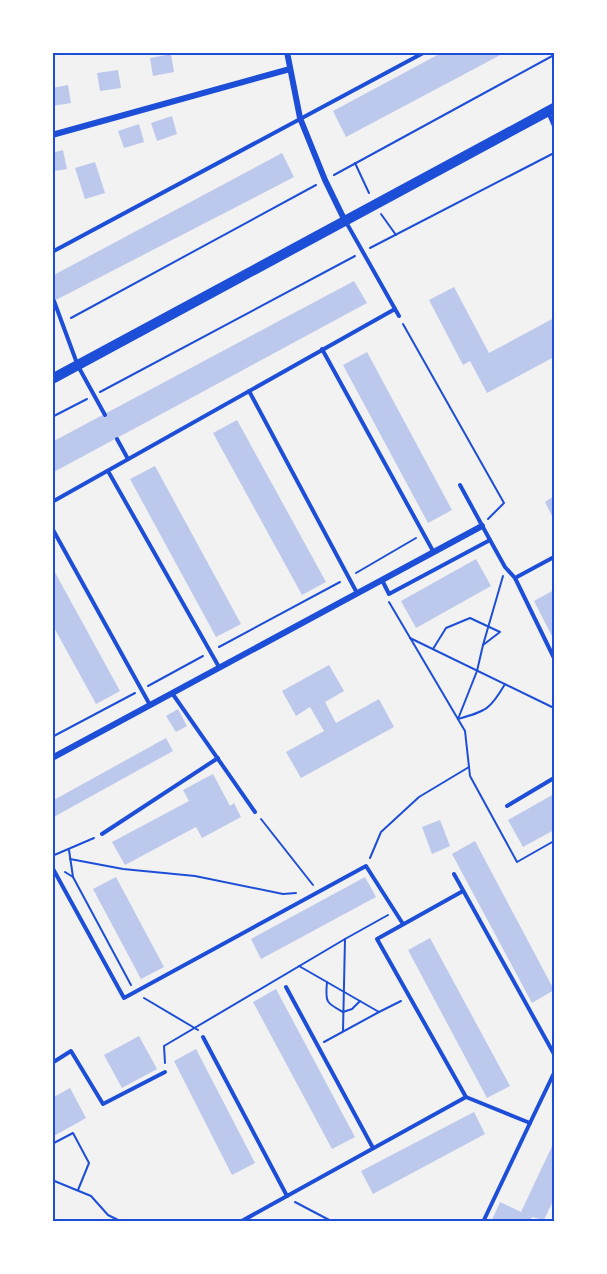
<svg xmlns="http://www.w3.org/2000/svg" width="607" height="1274" viewBox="0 0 607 1274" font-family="'PT Sans Narrow',sans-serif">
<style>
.building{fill:#bdc9ec}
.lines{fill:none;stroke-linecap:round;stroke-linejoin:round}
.path{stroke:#1d4ed8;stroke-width:2}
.service{stroke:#1d4ed8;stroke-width:4}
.minor{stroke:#1d4ed8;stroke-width:6}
.tertiary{stroke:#1d4ed8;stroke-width:10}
.neatline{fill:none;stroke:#1d4ed8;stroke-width:2}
</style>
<rect width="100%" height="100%" fill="#f2f2f2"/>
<!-- building -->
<g class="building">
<path d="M443,52h63l-160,85 -13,-26z"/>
<path d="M171,54l3,18 -21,4 -3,-18z"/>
<path d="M118,70l3,18 -21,3 -3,-18z"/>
<path d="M68,85l3,18 -19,3v-18z"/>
<path d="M172,116l5,18 -20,7 -6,-18z"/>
<path d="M139,124l5,18 -20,6 -6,-17z"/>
<path d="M63,150l4,19 -12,2 -3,-18z"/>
<path d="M282,153l12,24 -242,125v-26z"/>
<path d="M95,162l10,31 -20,6 -10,-31z"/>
<path d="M354,281l13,22 -315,170v-31z"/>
<path d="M454,287l35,66 65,-35v39l-67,36 -17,-32 -7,4 -34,-65z"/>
<path d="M367,352l85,158 -24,13 -85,-158z"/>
<path d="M237,420l89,162 -24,13 -89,-162z"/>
<path d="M155,466l86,158 -25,13 -86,-158z"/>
<path d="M554,496v24l-9,-18z"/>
<path d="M476,559l15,27 -75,42 -15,-27z"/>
<path d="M52,567l68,124 -24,13 -44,-80z"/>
<path d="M554,590v50l-20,-39z"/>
<path d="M329,665l15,26 -19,11 11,21 43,-24 15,28 -93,51 -15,-26 38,-21 -14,-24 -14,9 -14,-25z"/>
<path d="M178,709l9,17 -11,6 -10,-16z"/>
<path d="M166,738l7,13 -121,67v-17z"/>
<path d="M213,774l17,32 4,-3 7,14 -39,21 -6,-11 -71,38 -13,-23 77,-41 -6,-11z"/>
<path d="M554,794v36l-31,17 -15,-27z"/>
<path d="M440,820l10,26 -18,8 -10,-27z"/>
<path d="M475,841l79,149 -22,13 -80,-149z"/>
<path d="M116,877l48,90 -23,12 -48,-90z"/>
<path d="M365,877l11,20 -115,62 -10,-20z"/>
<path d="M430,938l80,148 -23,12 -79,-148z"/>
<path d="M276,989l79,148 -23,12 -79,-147z"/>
<path d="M139,1036l18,33 -35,19 -18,-33z"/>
<path d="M196,1049l59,114 -23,12 -58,-114z"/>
<path d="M70,1088l16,30 -34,19v-39z"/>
<path d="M474,1112l11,22 -112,60 -12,-23z"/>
<path d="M554,1142v57l-10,21 -12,-3 -2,5h-39l9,-20 21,10z"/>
</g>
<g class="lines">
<!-- path -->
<g class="path">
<path d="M355,163l14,30"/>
<path d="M334,175l220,-120"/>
<path d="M381,214l15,21"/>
<path d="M370,248l184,-95"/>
<path d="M71,318l245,-133"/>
<path d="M403,324l101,179 -16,16"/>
<path d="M100,392l255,-136"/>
<path d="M52,417l35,-18"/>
<path d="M356,573l60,-35"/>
<path d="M389,602l76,129 5,45 47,86 37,-21"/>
<path d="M410,638l144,70"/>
<path d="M483,645l20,-69"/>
<path d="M219,647l121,-65"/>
<path d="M433,649l13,-21 24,-10 30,14 -17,13 -6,26 -19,48"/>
<path d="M148,686l55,-30"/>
<path d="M458,719c28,-8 32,-9 47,-35"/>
<path d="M52,737l83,-44"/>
<path d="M261,819l52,66"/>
<path d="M69,850l4,27"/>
<path d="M52,856l42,-18"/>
<path d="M370,858l11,-26 38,-35 50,-30"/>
<path d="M70,859l53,10 72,7 88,18 13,-1"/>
<path d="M65,872l8,5 58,108"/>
<path d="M299,966l80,46 22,-11"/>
<path d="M327,982c-2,20 -1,21 16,30l9,-3 8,-8"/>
<path d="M144,998l54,32"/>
<path d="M343,1031l2,-92 43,-24"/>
<path d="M324,1042l55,-30"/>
<path d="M165,1063l-1,-17 181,-107"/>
<path d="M52,1144l21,-11 16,30 -11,27"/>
<path d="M52,1180l39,16 17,19 14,7"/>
<path d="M295,1202l38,20"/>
</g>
<!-- service -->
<g class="service">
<path d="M548,112l6,14"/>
<path d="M346,222l53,94"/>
<path d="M52,252l373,-200"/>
<path d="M54,301l24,65 27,49"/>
<path d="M322,349l111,202"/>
<path d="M249,391l108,202"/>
<path d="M117,439l11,20"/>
<path d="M108,471l111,196"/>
<path d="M52,502l343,-193"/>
<path d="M52,528l98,177"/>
<path d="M490,540l15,27 10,11 39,80"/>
<path d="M515,578l39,-21"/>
<path d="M382,580l7,14 101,-54 -30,-55"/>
<path d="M172,693l83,119"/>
<path d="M507,806l47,-28"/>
<path d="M102,834l116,-76"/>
<path d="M52,867l72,131 242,-132 37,58"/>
<path d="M454,874l100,180"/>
<path d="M463,891l-86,48 89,158"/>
<path d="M286,987l87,161"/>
<path d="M203,1037l84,159"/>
<path d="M52,1063l19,-12 32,53 62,-32"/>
<path d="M530,1123l24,-50"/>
<path d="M240,1222l226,-125 64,26 -47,99"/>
</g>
<!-- minor -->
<g class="minor">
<path d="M287,52l13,66 25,62 20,41"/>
<path d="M52,135l238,-66"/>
<path d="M52,758l430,-232"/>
</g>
<!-- tertiary -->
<path class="tertiary" d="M52,379l502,-271"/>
</g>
<!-- border -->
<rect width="607" height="1274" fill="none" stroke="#ffffff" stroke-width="108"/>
<rect x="54" y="54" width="499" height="1166" class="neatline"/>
</svg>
